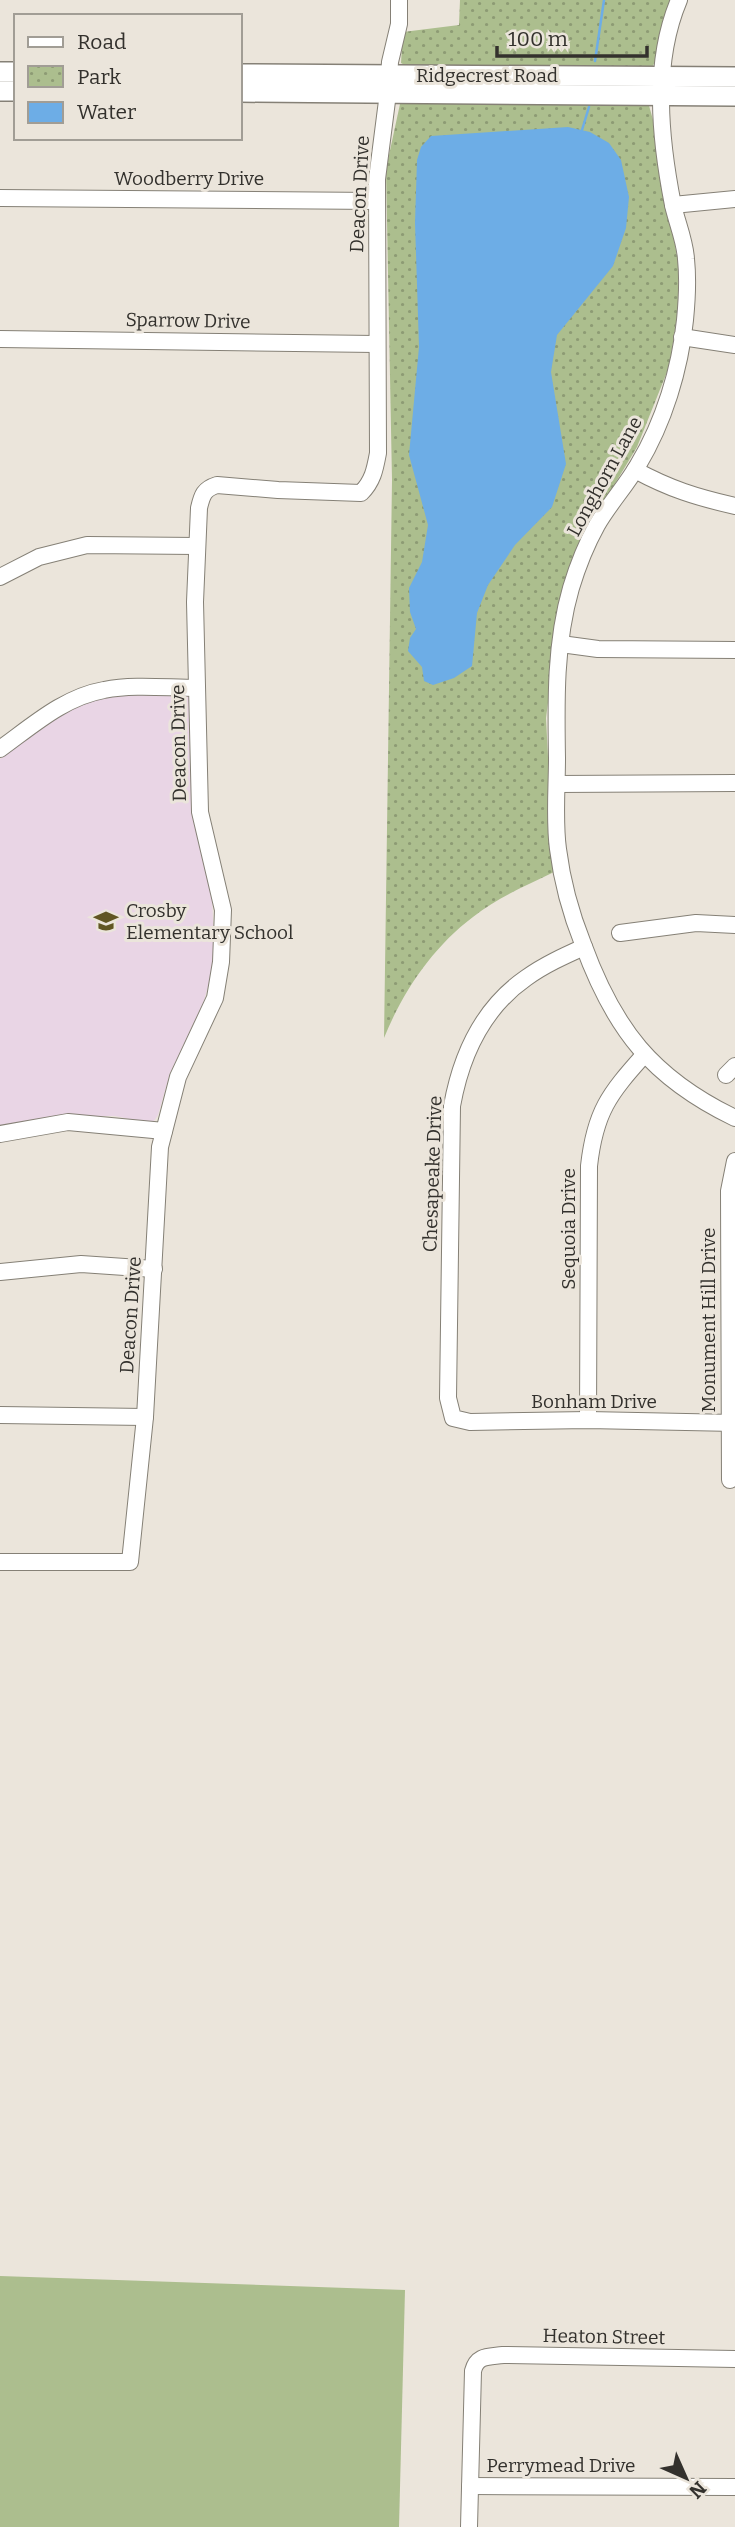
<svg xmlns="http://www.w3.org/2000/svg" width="735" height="2527" viewBox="0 0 735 2527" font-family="Bitter,serif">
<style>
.education{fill:#e9d5e5}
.grass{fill:#acbe8e}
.park{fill:url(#park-dots)}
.water{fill:#6dade6}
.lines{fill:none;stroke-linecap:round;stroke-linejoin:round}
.stream{stroke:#6dade6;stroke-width:2.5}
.minor-casing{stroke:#858076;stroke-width:18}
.major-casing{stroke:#858076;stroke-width:22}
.minor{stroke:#fff;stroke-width:16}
.major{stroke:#fff;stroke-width:19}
.labels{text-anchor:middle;stroke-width:6;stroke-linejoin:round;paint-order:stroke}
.street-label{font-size:19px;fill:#33312d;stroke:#ebe5db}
.poi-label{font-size:19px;fill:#33312d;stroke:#ebe5db;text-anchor:start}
</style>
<defs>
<pattern id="park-dots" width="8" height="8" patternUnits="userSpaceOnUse" patternTransform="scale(1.75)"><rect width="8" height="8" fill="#acbe8e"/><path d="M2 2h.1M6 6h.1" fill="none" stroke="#8d9b74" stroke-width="1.8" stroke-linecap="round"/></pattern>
</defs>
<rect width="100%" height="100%" fill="#ebe5db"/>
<!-- education -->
<path class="education" d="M189,692l3,122 20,82 2,50 -3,29 -7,26 -34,72 -12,42 -4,6 -5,2 -34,-7h-43l-72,11v-368l50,-40 24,-15 39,-10z"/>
<!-- grass -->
<path class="grass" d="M0,2276l405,14 -6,237h-399z"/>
<!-- park -->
<g class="park">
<path d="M460,0h210l-12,43 -1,16 -5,8 -9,3 -231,-1 -11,-6 2,-31 56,-7z"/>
<path d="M405,99l243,3 7,25 23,135v49l-9,56 -32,80 -45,75 -32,89 -14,107 8,154c-27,13 -57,26 -81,45 -40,30 -70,74 -89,121l8,-558 -6,-311 14,-65z"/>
</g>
<!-- water -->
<path class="water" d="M568,127l22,5 19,11 12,17 8,37 -3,31 -13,38 -56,69 -6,37 15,92 -14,43 -37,38 -27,40 -11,28 -5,53 -18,12 -21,7 -9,-4 -2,-14 -14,-16 2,-13 6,-9 -6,-17 -1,-24 13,-26 6,-37 -19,-70 10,-108 -4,-124 2,-63 4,-13 10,-11z"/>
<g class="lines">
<!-- stream -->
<g class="stream">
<path d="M595,61l9,-61"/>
<path d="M582,130l7,-23"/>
</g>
<!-- minor casing -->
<g class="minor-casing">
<g id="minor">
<path d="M679,0c-27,64 -19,139 -6,205 4,18 12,36 13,54 2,19 1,41 -1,61 -5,49 -21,102 -47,145 -12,21 -29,39 -41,60 -10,18 -20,43 -26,63 -16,55 -15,113 -14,170 0,30 -3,62 1,91 4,32 13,65 25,95 31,85 69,134 152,174"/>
<path d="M0,198l377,3"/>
<path d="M673,205l62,-6"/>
<path d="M682,337l53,8"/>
<path d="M0,339l376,5"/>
<path d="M635,470c35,19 61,27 100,36"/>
<path d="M0,577l39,-20 48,-12 110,1"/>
<path d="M561,644l37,5 137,1"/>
<path d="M0,749c32,-23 64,-52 104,-59 30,-6 63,-2 93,-2"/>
<path d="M557,784l178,-1"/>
<path d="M620,933l76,-10 39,2"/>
<path d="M584,947c-20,9 -40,18 -58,31 -43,30 -65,78 -74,128l-4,292 5,20 17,4 118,-2 147,3"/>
<path d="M726,1075l9,-9"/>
<path d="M0,1134l68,-12 96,9"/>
<path d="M0,1272l81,-8 73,5"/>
<path d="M0,1415l145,2"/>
<path d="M588,1420l1,-254c6,-54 20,-72 55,-111"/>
<path d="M730,1480l-1,-289 6,-30"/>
<path d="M0,1562h130l15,-145 15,-270 18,-70 37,-79 6,-36 2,-52 -23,-98 -5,-210 4,-94c3,-13 5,-19 18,-23l61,5 83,3c12,-12 14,-24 17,-40l-1,-274 11,-86 2,-31 9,-38v-24"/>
<path d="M470,2486l265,1"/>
<path d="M469,2527l4,-156c4,-16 15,-14 30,-16l232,4"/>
</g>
</g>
<!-- major casing -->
<g class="major-casing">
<g id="major">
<path d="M0,72h16"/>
<path d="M240,74l495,3"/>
<path d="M0,91h16"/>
<path d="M240,92l495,4"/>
</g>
</g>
<!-- minor -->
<use href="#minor" class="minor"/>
<!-- major -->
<use href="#major" class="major"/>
</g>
<!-- icons -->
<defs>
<g id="school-bare" transform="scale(1.89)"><path d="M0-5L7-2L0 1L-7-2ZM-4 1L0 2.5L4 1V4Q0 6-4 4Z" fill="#615623" stroke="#ebe5db" stroke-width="2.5" paint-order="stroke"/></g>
</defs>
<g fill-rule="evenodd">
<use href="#school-bare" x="106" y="921"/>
</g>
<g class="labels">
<!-- street labels -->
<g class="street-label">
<text x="487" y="82">Ridgecrest Road</text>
<text x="189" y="185">Woodberry Drive</text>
<text transform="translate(359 194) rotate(-87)" y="7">Deacon Drive</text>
<text transform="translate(188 320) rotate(1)" y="7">Sparrow Drive</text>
<text transform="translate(604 476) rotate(-61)" y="7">Longhorn Lane</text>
<text transform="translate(178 743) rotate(-91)" y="7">Deacon Drive</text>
<text transform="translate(432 1174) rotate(-88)" y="7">Chesapeake Drive</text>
<text transform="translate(568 1229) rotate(-90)" y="7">Sequoia Drive</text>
<text transform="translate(130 1315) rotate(-86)" y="7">Deacon Drive</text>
<text transform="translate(708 1320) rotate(-90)" y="7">Monument Hill Drive</text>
<text x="594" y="1408">Bonham Drive</text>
<text transform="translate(604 2336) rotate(1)" y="7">Heaton Street</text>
<text x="561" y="2472">Perrymead Drive</text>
</g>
<!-- poi labels -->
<g class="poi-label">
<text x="126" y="917">Crosby<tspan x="126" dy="22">Elementary School</tspan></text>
</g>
</g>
<!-- legend -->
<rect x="14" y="14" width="228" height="126" fill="#ebe5db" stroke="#a19d95" stroke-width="2"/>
<rect x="28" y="37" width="35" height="10" fill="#ffffff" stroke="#a19d95" stroke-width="2"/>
<text x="77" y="49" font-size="21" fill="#33312d">Road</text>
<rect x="28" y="66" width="35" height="21" fill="url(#park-dots)" stroke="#a19d95" stroke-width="2"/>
<text x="77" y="84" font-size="21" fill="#33312d">Park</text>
<rect x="28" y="102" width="35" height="21" fill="#6dade6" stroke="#a19d95" stroke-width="2"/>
<text x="77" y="119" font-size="21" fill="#33312d">Water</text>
<!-- north arrow -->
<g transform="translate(686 2478) rotate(135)" stroke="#ebe5db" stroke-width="5" paint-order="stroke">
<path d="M0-5L12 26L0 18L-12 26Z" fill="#33312d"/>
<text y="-10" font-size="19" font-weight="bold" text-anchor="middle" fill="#33312d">N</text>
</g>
<!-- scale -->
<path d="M497 46v10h150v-10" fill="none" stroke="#33312d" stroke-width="3.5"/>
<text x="508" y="46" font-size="21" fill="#33312d" stroke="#ebe5db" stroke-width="5" paint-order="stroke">100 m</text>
</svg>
